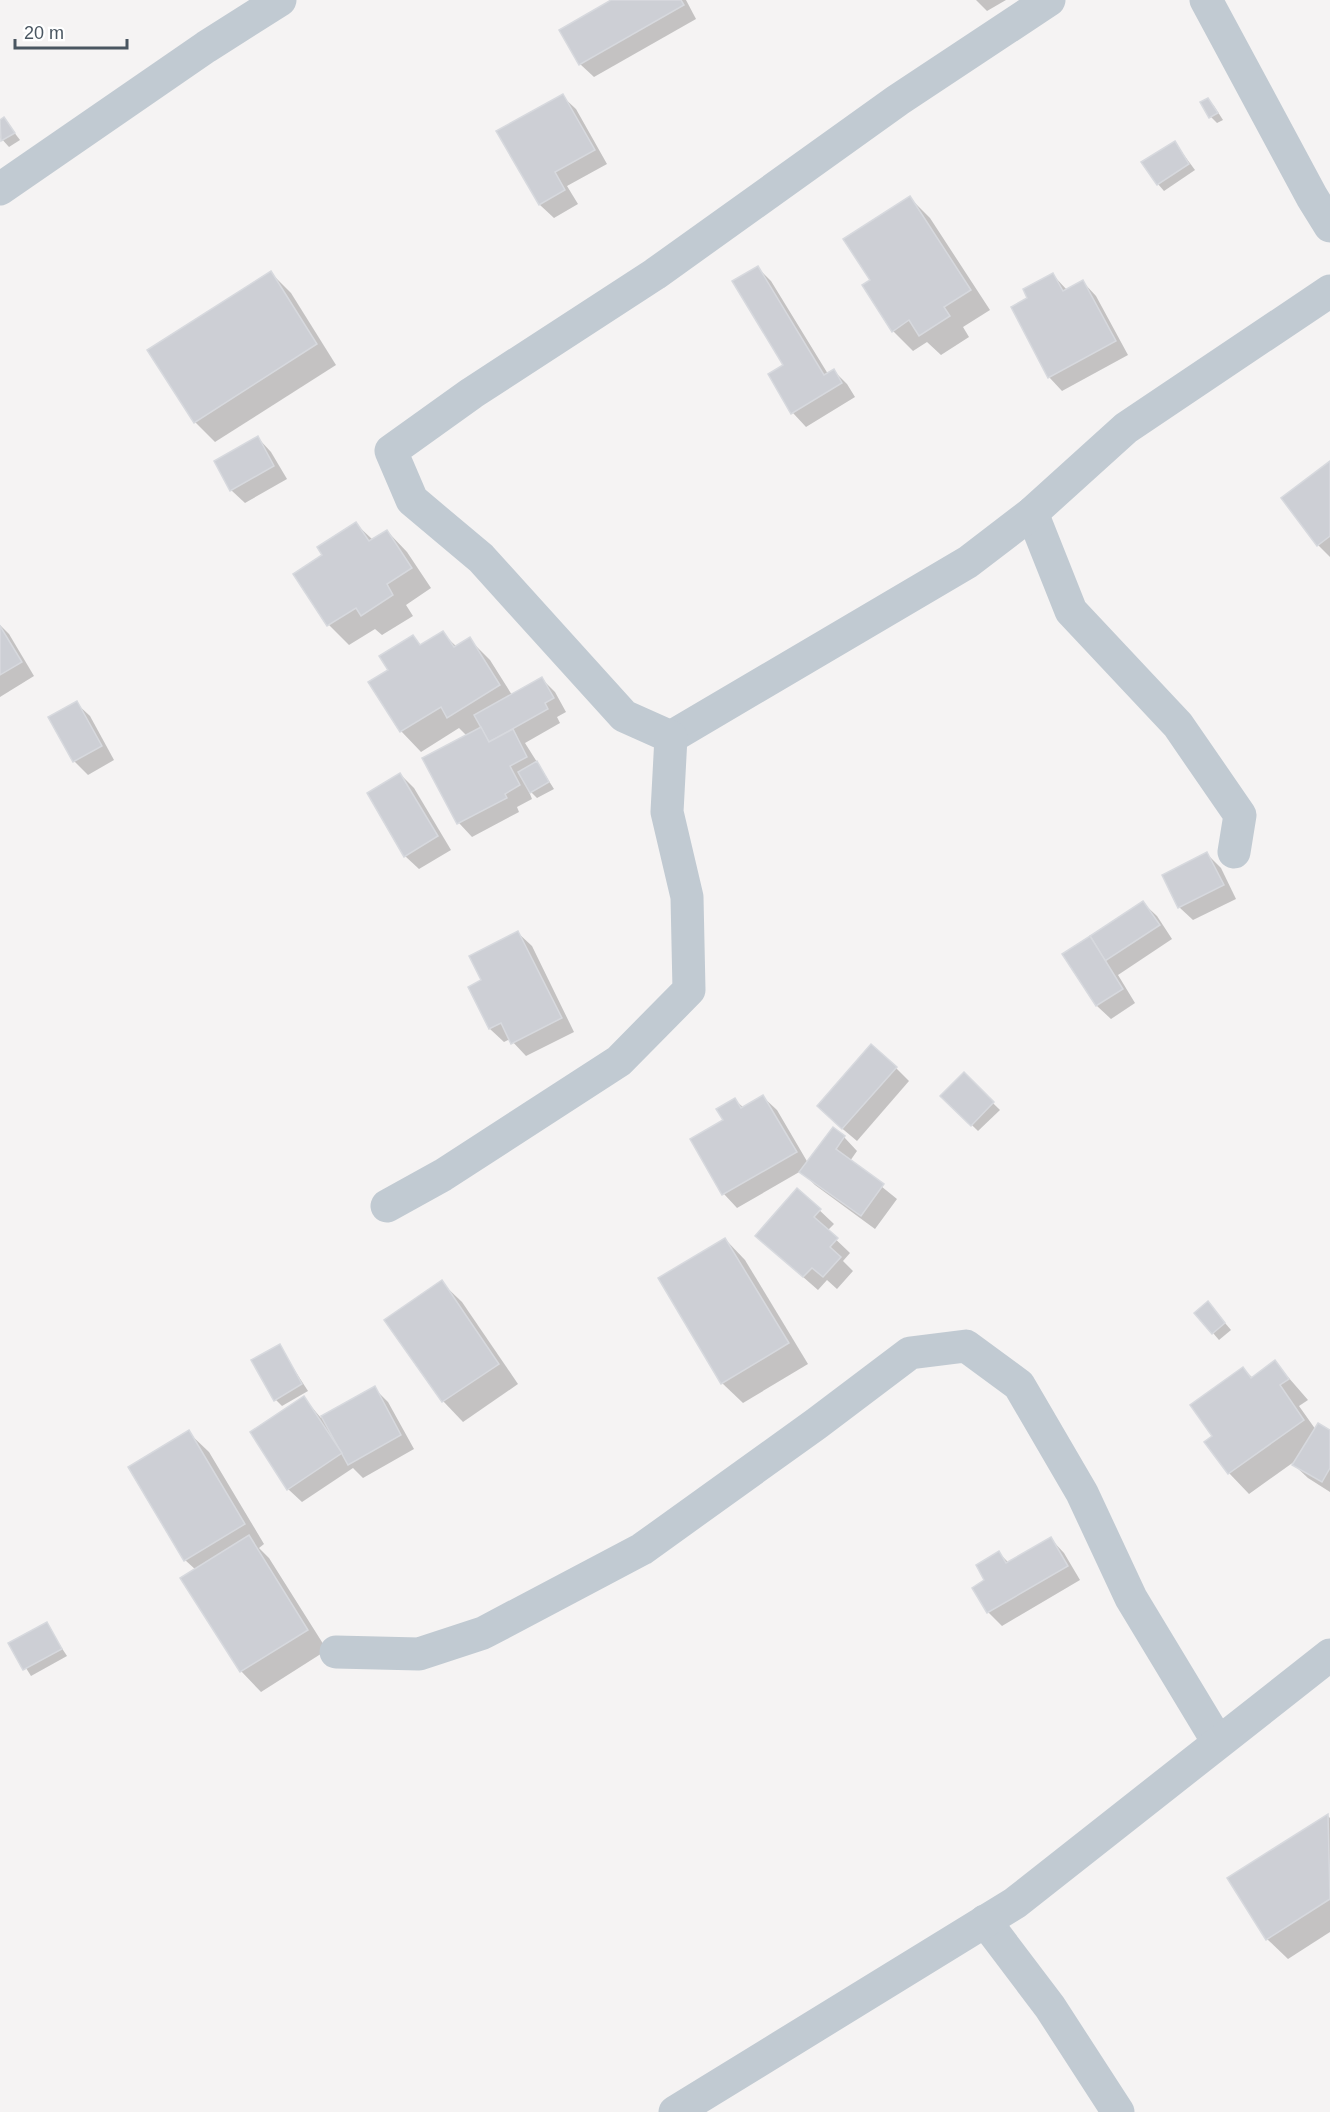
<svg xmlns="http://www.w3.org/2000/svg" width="1330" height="2112" viewBox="0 0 1330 2112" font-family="Arial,sans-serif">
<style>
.shadow{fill:#0003}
.building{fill:#cdcfd5;stroke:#d7d9de;stroke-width:1.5}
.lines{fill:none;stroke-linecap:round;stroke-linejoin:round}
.minor{stroke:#c1cad2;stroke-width:33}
</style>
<rect width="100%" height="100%" fill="#f5f3f3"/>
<!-- shadow -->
<g class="shadow">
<path d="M614,0h72l10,19 -102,58 -14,-13z"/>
<path d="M976,0h30l-19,11z"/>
<path d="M562,96l14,13 31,55 -40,22 11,18 -24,14 -14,-13 -41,-73z"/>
<path d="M1208,100l6,6 9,14 -6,3 -6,-6z"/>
<path d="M4,119l16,21 -11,7 -9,-10v-15z"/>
<path d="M1175,143l20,27 -31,21 -6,-7z"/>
<path d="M910,198l20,20 60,92 -27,17 6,10 -28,18 -14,-13 -14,9 -20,-20 -21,-50z"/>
<path d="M758,268l13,13 57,93 6,-3 13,13 8,13 -49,30 -13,-14 -23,-38 15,-10z"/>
<path d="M271,273l20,20 45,72 -121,77 -20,-20z"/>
<path d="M1053,275l14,15 16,-8 13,14 32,59 -66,36 -13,-14 -20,-79z"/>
<path d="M258,438l13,14 16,27 -42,24 -14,-13z"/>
<path d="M1330,463v94l-12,-12z"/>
<path d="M356,524l17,16 14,-9 20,21 24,36 -25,17 7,11 -31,19 -7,-6 -26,16 -20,-20 -34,-51 29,-19z"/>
<path d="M0,625l9,9 25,42 -34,21z"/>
<path d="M442,633l15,14 12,-8 21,21 22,35 30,-16 13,13 11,20 -9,5 3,6 -35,20 29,46 -17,9 -9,-9 4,10 -15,8 2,5 -47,25 -13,-14 -35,-64 43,-23 -8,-8 -38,24 -20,-21 -31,-48 20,-12 23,-34 9,9z"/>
<path d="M76,703l14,13 24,44 -26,15 -14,-14z"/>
<path d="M400,774l14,14 37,62 -32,19 -14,-13z"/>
<path d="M1207,854l14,14 15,31 -43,21 -14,-13z"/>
<path d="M1143,903l14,13 15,23 -54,36 17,28 -24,16 -14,-13 -33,-52z"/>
<path d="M518,933l14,13 42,86 -48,24 -16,-17 -6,3 -14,-13 -20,-41 13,-8z"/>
<path d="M896,1068l13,13 -52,60 -25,-21z"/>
<path d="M964,1075l36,35 -22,21 -36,-35z"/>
<path d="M763,1097l14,13 31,53 36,-26 13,14 -7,10 47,38 -22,30 -60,-44 -14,-14 -64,37 -13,-14 -32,-54 33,-20 10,-20 9,8z"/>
<path d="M798,1190l36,34 -7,7 23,22 -7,8 10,10 -16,18 -10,-9 -9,10 -47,-41z"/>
<path d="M725,1239l20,21 63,104 -65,39 -21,-20z"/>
<path d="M441,1282l21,20 56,82 -55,38 -20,-21 -56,-81z"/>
<path d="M1214,1310l17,20 -12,10 -23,-27z"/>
<path d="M279,1346l29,45 -26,15 -6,-6z"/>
<path d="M1275,1362l33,38 -9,6 17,24 14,2v60l-22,-14 -14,-13 4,-6 -49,35 -20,-21 -23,-30 8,-7 29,-67 10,9z"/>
<path d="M374,1388l14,14 26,47 -51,29 -10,-10 -51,34 -14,-13 16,-91 17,20z"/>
<path d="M188,1432l21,20 55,92 -5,4 10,10 58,92 -66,42 -20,-21 -58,-92 13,-9 -11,-10z"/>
<path d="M1051,1539l13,14 16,27 -78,46 -14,-14 11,-59 10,10z"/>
<path d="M46,1624l21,32 -36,20 -20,-32z"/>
<path d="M1328,1816l2,2v114l-42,27 -21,-20z"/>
</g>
<!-- building -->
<g class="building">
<path d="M611,0h70l3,5 -105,60 -20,-35z"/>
<path d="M563,94l32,56 -40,22 10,18 -26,15 -43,-74z"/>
<path d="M1208,98l10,15 -9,5 -9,-16z"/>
<path d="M4,117l11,16 -14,8 -1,-21z"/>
<path d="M1175,141l14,23 -32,21 -16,-23z"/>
<path d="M910,196l61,94 -27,17 6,9 -31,20 -10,-16 -17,12 -30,-47 8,-5 -27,-41z"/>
<path d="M758,266l66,109 10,-6 8,14 -51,31 -23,-40 15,-9 -51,-84z"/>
<path d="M271,271l46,73 -123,79 -47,-73z"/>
<path d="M1053,273l10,18 20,-11 33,61 -68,37 -37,-71 16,-9 -4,-9z"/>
<path d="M258,436l16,30 -44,25 -16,-30z"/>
<path d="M1330,461v75l-13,10 -36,-48z"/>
<path d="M356,522l13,19 18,-11 25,38 -25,16 6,11 -32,21 -5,-8 -29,18 -34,-52 29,-19 -5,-8z"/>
<path d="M0,626l22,36 -22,13z"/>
<path d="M443,631l11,16 16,-10 30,48 -53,33 -6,-11 -41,25 -32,-50 20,-12 -9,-14 34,-21 7,10z"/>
<path d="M542,677l12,21 -9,5 3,6 -59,33 -15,-27z"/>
<path d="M77,701l25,45 -29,16 -25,-45z"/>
<path d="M481,727l8,15 24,-13 14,28 -17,9 10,19 -15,9 2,4 -50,26 -35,-66z"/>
<path d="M537,761l12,21 -19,11 -12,-21z"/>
<path d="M400,773l38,63 -34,21 -37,-64z"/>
<path d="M1207,852l17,33 -46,23 -16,-33z"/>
<path d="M1143,901l17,24 -55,36 -15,-25z"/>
<path d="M518,931l44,87 -51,26 -10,-21 -12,6 -21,-42 13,-7 -12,-24z"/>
<path d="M1090,936l33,53 -27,17 -34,-52z"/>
<path d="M871,1044l26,23 -55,62 -25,-23z"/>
<path d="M964,1072l30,30 -23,24 -31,-30z"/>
<path d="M763,1095l34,57 -75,43 -32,-56 33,-19 -7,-11 19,-11 6,10z"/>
<path d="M833,1127l12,9 -9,13 48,35 -23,32 -62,-44z"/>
<path d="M797,1188l24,21 -7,8 24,21 -8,9 11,10 -18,20 -11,-9 -9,9 -48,-41z"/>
<path d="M725,1238l64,105 -68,41 -63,-106z"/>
<path d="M442,1280l57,84 -57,38 -58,-82z"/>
<path d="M1208,1301l17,22 -13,11 -18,-21z"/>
<path d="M280,1344l22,40 -28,17 -23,-41z"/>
<path d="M1275,1360l14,19 -9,6 24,35 -76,54 -24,-32 8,-6 -22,-31 53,-38 8,11z"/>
<path d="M375,1386l26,49 -53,30 -27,-49z"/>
<path d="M304,1396l38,57 -55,37 -37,-58z"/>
<path d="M1318,1423l12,7v38l-8,14 -30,-17z"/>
<path d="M189,1430l56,94 -61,37 -56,-94z"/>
<path d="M249,1535l59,95 -68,42 -60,-94z"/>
<path d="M1051,1537l17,29 -81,47 -15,-25 12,-8 -8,-15 23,-14 7,12z"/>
<path d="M47,1622l15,27 -39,21 -15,-27z"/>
<path d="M1328,1814l2,85 -64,41 -39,-62z"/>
</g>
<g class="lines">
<!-- minor -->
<g class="minor">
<path d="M1206,0l106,197 18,29"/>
<path d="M0,189l206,-142 74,-47"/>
<path d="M1032,513l39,98 107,114 62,90 -6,37"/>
<path d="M671,737l297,-175 64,-49 94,-85 204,-137"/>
<path d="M387,1206l56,-31 176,-114 70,-71 -2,-93 -20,-85 4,-75 -47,-21 -143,-158 -69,-58 -21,-49 81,-58 183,-119 243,-174 151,-100"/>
<path d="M336,1652l83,2 64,-21 159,-84 174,-125 94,-71 56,-7 53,39 63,108 49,105 87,144"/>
<path d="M985,1921l65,86 68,105"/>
<path d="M675,2112l340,-209 315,-248"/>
</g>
</g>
<!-- scale -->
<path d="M15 39v9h112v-9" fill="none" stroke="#4a5661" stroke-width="3"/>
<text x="24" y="39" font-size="18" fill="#4a5661" stroke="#ffffff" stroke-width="4.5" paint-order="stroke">20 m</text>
</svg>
